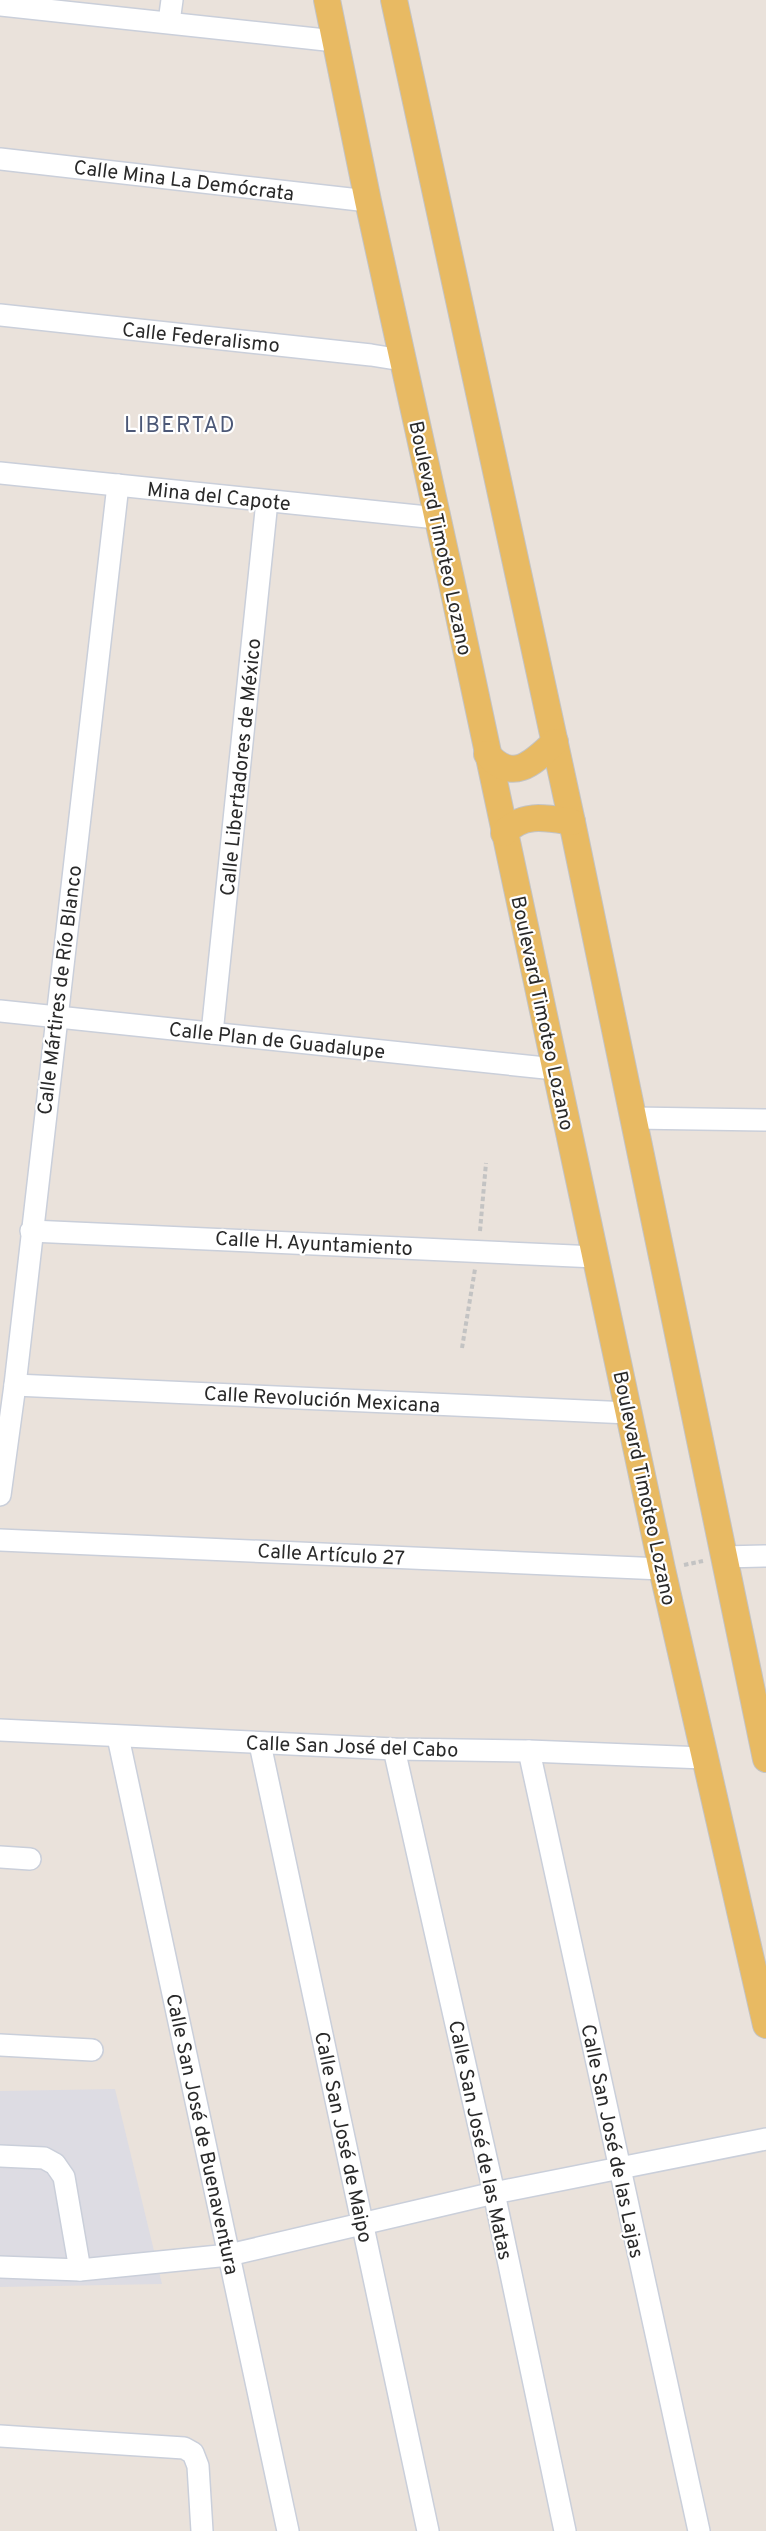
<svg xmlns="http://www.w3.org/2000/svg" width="766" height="2531" viewBox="0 0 766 2531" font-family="Overpass,sans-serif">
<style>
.industrial{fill:#dddce3}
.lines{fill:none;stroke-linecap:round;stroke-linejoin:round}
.minor-casing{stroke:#cacfda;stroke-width:24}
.major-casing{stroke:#c3c3c3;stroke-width:28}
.path{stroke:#c3c3c3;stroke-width:4;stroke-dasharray:4.5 3;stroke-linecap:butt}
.minor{stroke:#fff;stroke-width:21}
.major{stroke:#e8ba63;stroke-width:26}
.labels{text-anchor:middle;stroke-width:4.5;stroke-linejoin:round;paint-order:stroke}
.street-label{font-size:20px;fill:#292929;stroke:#fff}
.quarter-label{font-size:22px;letter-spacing:1.5px;fill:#4c5877;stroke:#fff}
</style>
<rect width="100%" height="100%" fill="#eae2db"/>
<!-- industrial -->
<path class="industrial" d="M115,2089l47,195 -162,3v-196z"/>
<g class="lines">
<!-- minor casing -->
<g class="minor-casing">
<g id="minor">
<path d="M0,5l335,36"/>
<path d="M169,22l3,-22"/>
<path d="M0,159l368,42"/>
<path d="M0,315l371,40 31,5"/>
<path d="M0,473l437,45"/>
<path d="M0,1011l555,58"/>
<path d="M212,1033l55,-532"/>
<path d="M633,1118l133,2"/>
<path d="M31,1231l565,26"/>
<path d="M15,1385l614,28"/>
<path d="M0,1495l15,-110 103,-900"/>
<path d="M0,1540l662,29"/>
<path d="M723,1557l43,-1"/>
<path d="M0,1730l394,19 135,2 175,7"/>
<path d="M118,1737l170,794"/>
<path d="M260,1744l168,787"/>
<path d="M394,1749l100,444 71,338"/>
<path d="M529,1751l170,780"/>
<path d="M0,1857l30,2"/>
<path d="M0,2045l92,5"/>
<path d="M0,2156l44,2 11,6 9,13 16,93"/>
<path d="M0,2267l80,3 149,-15 265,-62 272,-54"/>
<path d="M0,2436l184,12 9,5 5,13 4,65"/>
</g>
</g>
<!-- major casing -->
<g class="major-casing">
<g id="major">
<path d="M327,0l41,201 83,378 211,990 104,456"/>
<path d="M394,0l178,822 194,937"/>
<path d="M487,754c26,29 45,10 68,-12"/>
<path d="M504,833c19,-21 43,-15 68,-11"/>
</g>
</g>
<!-- path -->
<g class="path">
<path d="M480,1231l6,-68"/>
<path d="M462,1348l13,-79"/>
<path d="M684,1565l19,-4"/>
</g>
<!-- minor -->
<use href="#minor" class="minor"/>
<!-- major -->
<use href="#major" class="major"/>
</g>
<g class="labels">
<!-- street labels -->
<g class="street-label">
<text transform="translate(184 180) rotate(7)" y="7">Calle Mina La Demócrata</text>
<text transform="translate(201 337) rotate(6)" y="7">Calle Federalismo</text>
<text transform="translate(219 496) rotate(6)" y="7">Mina del Capote</text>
<text transform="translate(441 538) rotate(78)" y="7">Boulevard Timoteo Lozano</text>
<text transform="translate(240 767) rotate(-84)" y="7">Calle Libertadores de México</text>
<text transform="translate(59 990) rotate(-83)" y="7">Calle Mártires de Río Blanco</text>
<text transform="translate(543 1013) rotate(78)" y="7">Boulevard Timoteo Lozano</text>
<text transform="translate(277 1040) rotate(6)" y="7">Calle Plan de Guadalupe</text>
<text transform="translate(314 1243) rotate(3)" y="7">Calle H. Ayuntamiento</text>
<text transform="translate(322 1399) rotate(3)" y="7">Calle Revolución Mexicana</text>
<text transform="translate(645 1488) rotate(78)" y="7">Boulevard Timoteo Lozano</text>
<text transform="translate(331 1554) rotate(3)" y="7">Calle Artículo 27</text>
<text transform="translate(352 1746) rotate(2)" y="7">Calle San José del Cabo</text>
<text transform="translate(203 2134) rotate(78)" y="7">Calle San José de Buenaventura</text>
<text transform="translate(344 2137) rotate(78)" y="7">Calle San José de Maipo</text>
<text transform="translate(481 2140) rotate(78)" y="7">Calle San José de las Matas</text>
<text transform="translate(613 2141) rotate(78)" y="7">Calle San José de las Lajas</text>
</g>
<!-- quarter labels -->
<g class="quarter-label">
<text x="180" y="432">LIBERTAD</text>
</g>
</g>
</svg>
